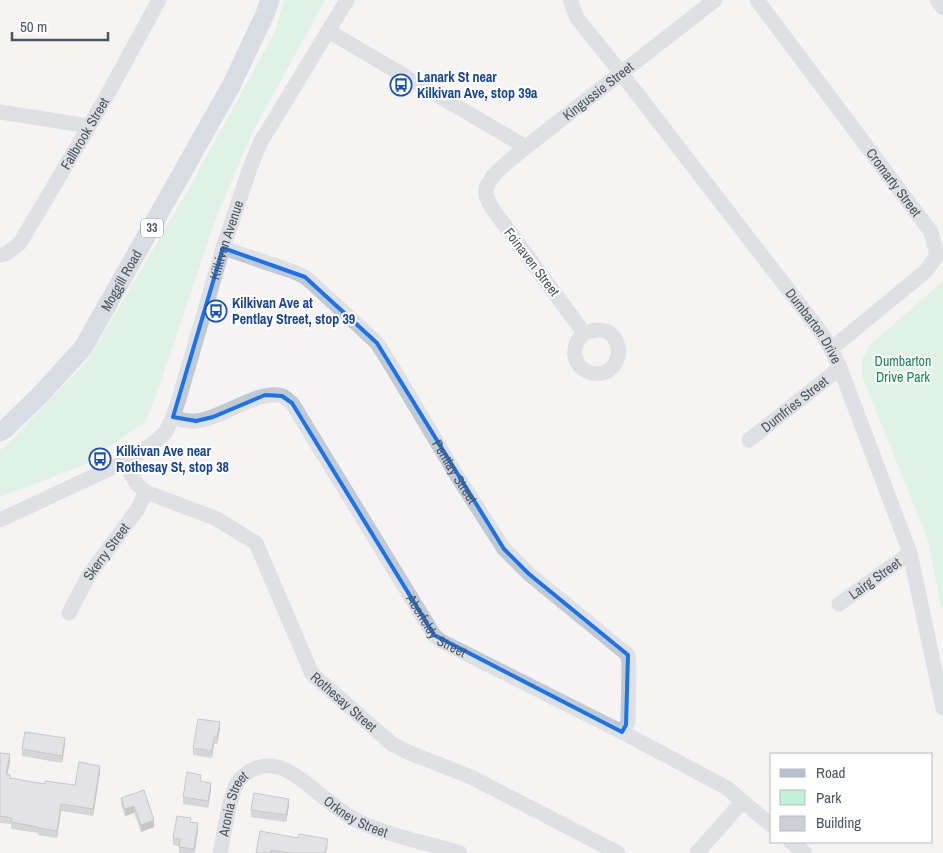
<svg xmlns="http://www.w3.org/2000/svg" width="943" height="853" viewBox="0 0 943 853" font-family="'Archivo Narrow',sans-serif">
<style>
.green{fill:#c3f1d5}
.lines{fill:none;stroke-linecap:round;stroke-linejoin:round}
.minor{stroke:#c1cad2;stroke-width:15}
.major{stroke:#b3c2d1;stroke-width:19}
.wall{fill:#b0b2b7}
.shaded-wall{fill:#909195}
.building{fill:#cdcfd5;stroke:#909195}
.marked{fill:none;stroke:#1a73e8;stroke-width:4;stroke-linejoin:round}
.labels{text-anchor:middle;stroke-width:4;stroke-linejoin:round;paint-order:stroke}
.shield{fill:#fff;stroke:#808990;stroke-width:1}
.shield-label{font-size:12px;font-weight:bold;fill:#4a5661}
.transit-label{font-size:14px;font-weight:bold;fill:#164399;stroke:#fff;text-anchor:start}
.street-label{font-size:14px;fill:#4a5661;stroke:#fff}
.park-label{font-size:14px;fill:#17864f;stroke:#fff}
</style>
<rect width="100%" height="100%" fill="#f5f3f3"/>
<!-- green -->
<g class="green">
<path d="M284,0h41l-72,131 -36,84 -59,175 -12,31 -62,44 -84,32v-47l5,-3 83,-87 95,-161 92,-167z"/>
<path d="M943,281v325l-2,1 -13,-67 -66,-164v-16l8,-15z"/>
</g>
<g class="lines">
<!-- minor -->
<g class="minor">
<path id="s1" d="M570,0l7,18 44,55 200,259 10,17 9,19 70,185 33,155"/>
<path id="s2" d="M757,0l174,232 6,23 -11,16 -95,78"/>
<path d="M937,0l6,8"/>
<path d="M328,31l198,116"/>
<path d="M0,112l89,14"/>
<path id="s3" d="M223,248l71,24 11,5 8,7 64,59 18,29 62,104 47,73 25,25 99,81 1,14 -1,53 -6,10"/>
<path id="s4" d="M0,255l7,-2 13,-10 84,-142 55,-101"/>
<path id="s5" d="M584,333c-28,29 14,55 30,32 4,-6 6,-12 4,-19 -5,-17 -19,-19 -34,-13l-92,-125 -6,-12v-8l7,-12 10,-10 23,-19 189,-147"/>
<path id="s6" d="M173,417c7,2 15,5 23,4 25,-2 64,-33 87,-25 3,2 6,5 9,7l142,232 7,6 181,91 105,56 45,38"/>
<path id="s7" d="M749,440l91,-72"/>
<path id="s8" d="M124,462l13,22 9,8 69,26 41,25 56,131 80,70 18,9 61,24 147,76"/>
<path id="s9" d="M0,520l124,-58 26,-16 15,-13 8,-16 6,-18 44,-151 27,-80 10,-25 87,-143"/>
<path id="s10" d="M839,604l71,-51"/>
<path id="s11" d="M69,613l20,-38 48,-65 9,-18"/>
<path d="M791,842l14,11"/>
<path id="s12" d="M220,853c4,-18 9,-56 17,-70 9,-13 25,-20 40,-16 10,2 21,10 29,16 18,14 36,31 56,40 31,14 66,20 98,30"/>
<path d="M697,853l45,-51"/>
</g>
<!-- major -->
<path class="major" id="s13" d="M0,432l5,-3 36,-35 42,-46 148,-262 34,-72 5,-14"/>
</g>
<!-- wall -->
<g class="wall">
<path d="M220,729l-3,15h-3l-2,14 -19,-3v-7z"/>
<path d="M65,745l-3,18 -40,-7v-7z"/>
<path d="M0,753l10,8 -3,14 3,3 35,6 30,1 25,-12 -7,43 -32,-5 -4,27 -19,-3v-2l-27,-4v-5l-11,-1z"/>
<path d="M201,781l10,9 -3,18 -25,-4v-7z"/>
<path d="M144,790l10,37 -13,5 -7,-19 -9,3 -4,-11v-7z"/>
<path d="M289,806l-3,16 -35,-5v-7z"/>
<path d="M191,822l7,8 -3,23h-16v-7l-6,-1v-7z"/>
<path d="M298,838l30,8 -2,7h-70z"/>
</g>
<!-- shaded-wall -->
<g class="shaded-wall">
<path d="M220,722v7l-3,15v-7z"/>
<path d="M214,737v7l-2,14v-7z"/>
<path d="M65,738v7l-3,18v-7z"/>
<path d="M10,754v7l-4,20v-7z"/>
<path d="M100,766v7l-7,43v-7z"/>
<path d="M211,783v7l-3,18v-7z"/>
<path d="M289,799v7l-3,16v-7z"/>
<path d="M61,804v7l-4,27v-7z"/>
<path d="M134,806v7l-9,3v-7z"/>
<path d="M154,820v7l-13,5v-7z"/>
<path d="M198,823v7l-4,23v-4z"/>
</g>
<!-- building -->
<g class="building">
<path d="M198,719l22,3 -3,15h-3l-2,14 -19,-3z"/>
<path d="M25,732l40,6 -3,18 -40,-7z"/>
<path d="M0,753l10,1 -4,20 4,1v3l35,6v-3l30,4 4,-23 21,4 -7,43 -32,-5 -4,27 -19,-3v-1l-27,-5 1,-4 -12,-2z"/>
<path d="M187,772l14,3 -1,6 11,2 -3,18 -25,-4z"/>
<path d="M144,790l10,30 -13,5 -7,-19 -9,3 -4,-11z"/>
<path d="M254,793l35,6 -3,16 -35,-5z"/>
<path d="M177,816l14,2 -1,4 8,1 -4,26 -15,-2 1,-8 -7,-1z"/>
<path d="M260,831l38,7 1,-4 29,5 -3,14h-34l-20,-3v3h-15z"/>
</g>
<!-- marked area -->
<path d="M0 0H943V853H0ZM223,248l82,29 72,66 127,206 25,25 99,81 -2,70 -4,7 -188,-97 -142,-232 -10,-7 -17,-1 -52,22 -17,4 -23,-4z" fill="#f5f3f3" fill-opacity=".55" fill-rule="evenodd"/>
<path class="marked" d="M223,248l82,29 72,66 127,206 25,25 99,81 -2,70 -4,7 -188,-97 -142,-232 -10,-7 -17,-1 -52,22 -17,4 -23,-4z"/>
<!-- icons -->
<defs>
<g id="bus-ring" transform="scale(1.125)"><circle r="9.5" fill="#fff" stroke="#1a4fb4" stroke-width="1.5"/><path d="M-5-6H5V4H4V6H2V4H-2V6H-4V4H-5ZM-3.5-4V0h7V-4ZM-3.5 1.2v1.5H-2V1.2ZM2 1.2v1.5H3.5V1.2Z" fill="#1a4fb4"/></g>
</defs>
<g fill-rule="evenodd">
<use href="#bus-ring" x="401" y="85"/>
<use href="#bus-ring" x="216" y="311"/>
<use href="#bus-ring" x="100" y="459"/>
</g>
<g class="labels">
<!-- shield labels -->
<rect class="shield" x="141" y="218.5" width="22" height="19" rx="4"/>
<g class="shield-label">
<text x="152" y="232">33</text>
</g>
<!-- transit labels -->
<g class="transit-label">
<text x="417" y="82">Lanark St near<tspan x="417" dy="16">Kilkivan Ave, stop 39a</tspan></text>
<text x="232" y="308">Kilkivan Ave at<tspan x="232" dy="16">Pentlay Street, stop 39</tspan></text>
<text x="116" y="456">Kilkivan Ave near<tspan x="116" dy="16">Rothesay St, stop 38</tspan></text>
</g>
<!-- street labels -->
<g class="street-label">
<text dy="5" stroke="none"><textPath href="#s5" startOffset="464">Kingussie Street</textPath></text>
<text dy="5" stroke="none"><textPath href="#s4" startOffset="151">Fallbrook Street</textPath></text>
<text dy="5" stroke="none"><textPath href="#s2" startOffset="228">Cromarty Street</textPath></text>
<text dy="5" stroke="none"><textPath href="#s9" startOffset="390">Kilkivan Avenue</textPath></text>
<text transform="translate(532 262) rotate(53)" y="5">Foinaven Street</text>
<text dy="5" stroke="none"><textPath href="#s13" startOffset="196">Moggill Road</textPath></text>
<text dy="5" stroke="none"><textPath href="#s1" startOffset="408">Dumbarton Drive</textPath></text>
<text dy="5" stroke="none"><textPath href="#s7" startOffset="58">Dumfries Street</textPath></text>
<text dy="5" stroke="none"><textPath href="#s3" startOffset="335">Pentlay Street</textPath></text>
<text dy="5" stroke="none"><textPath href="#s11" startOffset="72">Skerry Street</textPath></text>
<text dy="5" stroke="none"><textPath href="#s10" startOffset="44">Lairg Street</textPath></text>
<text dy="5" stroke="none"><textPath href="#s6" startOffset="394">Aberfeldy Street</textPath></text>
<text dy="5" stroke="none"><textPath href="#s8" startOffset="344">Rothesay Street</textPath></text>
<text dy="5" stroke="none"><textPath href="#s12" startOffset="51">Aronia Street</textPath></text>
<text dy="5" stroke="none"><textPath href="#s12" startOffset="212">Orkney Street</textPath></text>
</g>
<!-- park labels -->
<g class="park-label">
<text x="903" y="366">Dumbarton<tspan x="903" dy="16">Drive Park</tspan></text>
</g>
</g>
<!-- legend -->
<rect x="770" y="753" width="162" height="90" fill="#ffffff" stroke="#b7bbc0"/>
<rect x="780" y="769" width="25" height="8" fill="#b3c2d1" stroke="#b7bbc0"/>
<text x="816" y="778" font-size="15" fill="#4a5661">Road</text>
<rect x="780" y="790" width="25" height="15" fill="#c3f1d5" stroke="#b7bbc0"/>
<text x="816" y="803" font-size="15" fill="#4a5661">Park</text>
<rect x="780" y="816" width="25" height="15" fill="#cdcfd5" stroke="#b7bbc0"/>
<text x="816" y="828" font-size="15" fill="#4a5661">Building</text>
<!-- scale -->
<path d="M12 32v8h96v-8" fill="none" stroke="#4a5661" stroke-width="2.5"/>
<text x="20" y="32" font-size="15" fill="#4a5661" stroke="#ffffff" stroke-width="4" paint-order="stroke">50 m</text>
</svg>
